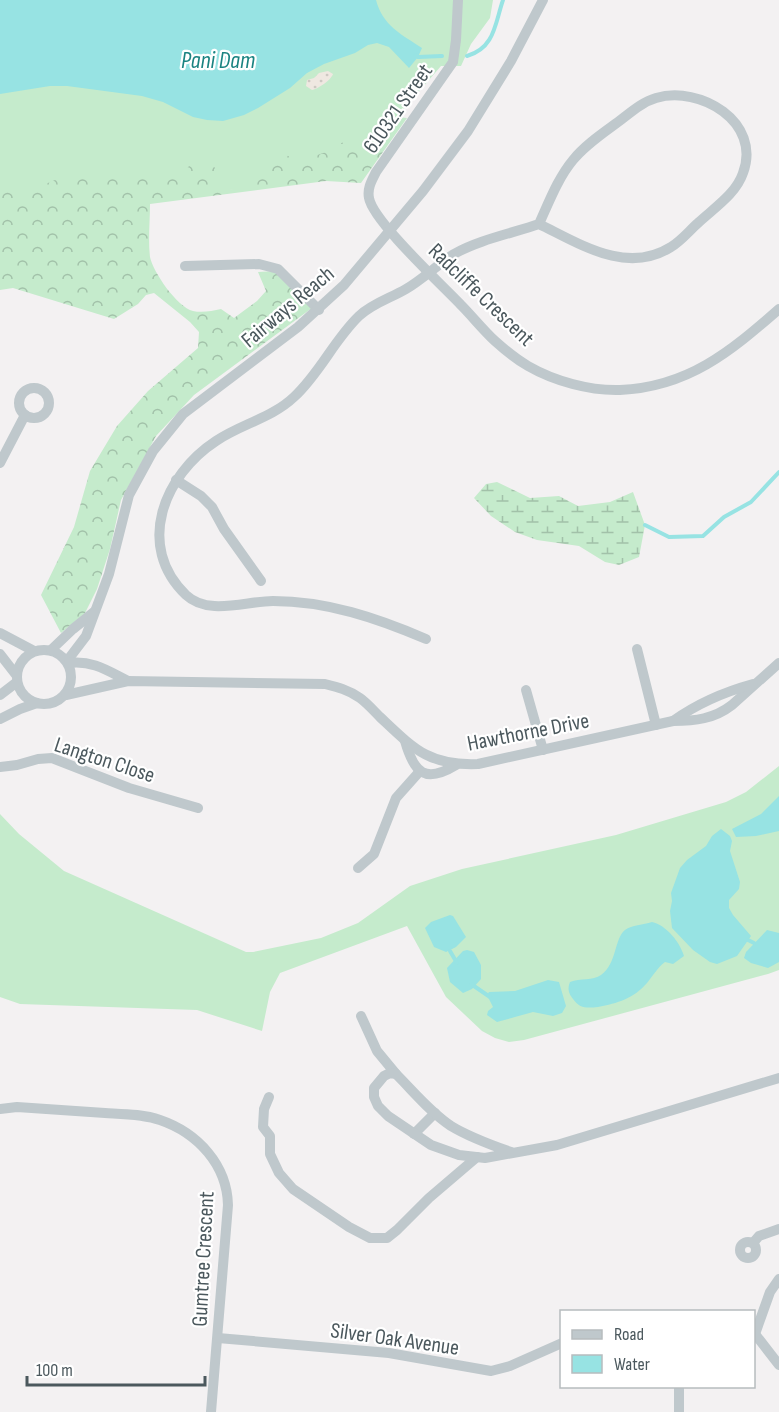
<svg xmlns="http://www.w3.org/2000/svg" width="779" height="1412" viewBox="0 0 779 1412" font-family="'Sofia Sans Condensed',sans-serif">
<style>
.grass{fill:#c5ebcc}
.forest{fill:url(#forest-crowns)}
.wetland{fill:url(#wetland-marsh)}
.sand{fill:url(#sand-dots)}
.water{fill:#97e3e3}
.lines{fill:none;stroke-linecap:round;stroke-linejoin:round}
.stream{stroke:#97e3e3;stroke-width:4}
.street{stroke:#bfc8cc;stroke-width:10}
.labels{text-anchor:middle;stroke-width:4.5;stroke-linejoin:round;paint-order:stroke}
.street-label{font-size:22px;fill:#4b585d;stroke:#fff}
.water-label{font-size:24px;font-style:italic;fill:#1a8381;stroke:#fff}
</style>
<defs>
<pattern id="forest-crowns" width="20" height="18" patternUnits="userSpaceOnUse" patternTransform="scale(1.5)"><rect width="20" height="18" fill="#c5ebcc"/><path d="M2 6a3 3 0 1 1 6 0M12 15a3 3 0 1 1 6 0" fill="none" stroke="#a2c1a9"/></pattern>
<pattern id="wetland-marsh" width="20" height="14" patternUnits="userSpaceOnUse" patternTransform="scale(1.5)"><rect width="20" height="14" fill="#c5ebcc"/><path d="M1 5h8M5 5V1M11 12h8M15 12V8" fill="none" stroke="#a2c1a9"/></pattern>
<pattern id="sand-dots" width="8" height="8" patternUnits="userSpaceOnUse" patternTransform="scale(1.5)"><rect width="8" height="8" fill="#efe8e1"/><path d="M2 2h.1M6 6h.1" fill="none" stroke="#cec9c3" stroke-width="1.8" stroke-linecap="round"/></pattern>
</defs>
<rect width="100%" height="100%" fill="#f3f1f2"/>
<!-- grass -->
<g class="grass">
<path d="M0,0h493l-3,18 -19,26 -10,22h-20l-51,59 -125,60 -265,38z"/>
<path d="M779,766v204l-11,4 -244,66 -15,2 -14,-4 -13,-7 -36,-34 -39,-71 -127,47 -10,19 -8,39 -65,-21 -177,-6 -20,-7v-183l19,20 45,37 182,81h7l68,-14 37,-15 52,-37 52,-17 154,-34 110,-33 20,-10z"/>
</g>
<!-- forest -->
<path class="forest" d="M388,116l19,2 -46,65 -35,-2 -176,23c0,17 -2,36 0,53 3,15 27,50 43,54 9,2 19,0 28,-2l13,9 23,-17 9,-10 -8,-19 18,-1 36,37 -118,87 -38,41 -35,64 -11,49 -13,40 -12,24 -24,20 -20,-38 33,-68 16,-56 27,-45 31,-35 50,-43 1,-16 -9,-10 -36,-29 -8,2 -8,9 -24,15 -101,-31 -13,2v-109l28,7h8l31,-13 14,-2 19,3 60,-5 17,5 6,-3 7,-8 18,-3 12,10 -1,8 -6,8c13,6 41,-3 50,-15 4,-4 5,-12 6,-18l4,-3 30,8 23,-8z"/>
<!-- wetland -->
<path class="wetland" d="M497,482l33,16 29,-2 19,10 32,-4 23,-10 12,33 -6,32 -20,8 -14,-3 -26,-16 -42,-6 -22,-8 -24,-16 -17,-18 12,-14z"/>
<!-- sand -->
<path class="sand" d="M328,71l5,3c-2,6 -15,15 -21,16l-6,-4 1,-6 7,-2 5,-5z"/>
<!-- water -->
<g class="water">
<path d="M0,0h376c7,26 25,34 46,48l-4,9 -9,11 -20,-21 -12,-4 -9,2 -13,8 -31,11 -17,9 -17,15 -32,20 -14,7 -21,6 -16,-1 -14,-3 -30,-15 -21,-6 -75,-10h-17l-50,8z"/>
<path d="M779,796v35l-23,5 -20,1 -4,-8 29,-15z"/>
<path d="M721,829l9,7 2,5 -2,10 10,31 -1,7 -10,11v8l4,7 18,21 -14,20 -20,8 -7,-2 -17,-12 -21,-22 -2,-17 2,-10 -1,-8 9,-25 7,-8 19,-14 6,-10z"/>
<path d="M450,915l3,1 13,21 -10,10 -10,5 -12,-5 -9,-19 6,-6z"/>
<path d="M652,922c14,3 28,20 32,34l-11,8 -8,-2c-8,6 -12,14 -18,21 -14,16 -29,20 -49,24 -11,1 -18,2 -25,-8 -4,-5 -6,-10 -3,-17 10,-4 23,-1 31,-7 16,-11 13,-36 24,-45 7,-5 18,-5 27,-8z"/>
<path d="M767,930l12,3v29l-11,6 -17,-5 -7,-5 2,-6z"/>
<path d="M467,950l7,2 7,13v14l-9,10 -9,4 -13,-11 -3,-14 16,-17z"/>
<path d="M548,980l11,2 7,24 -4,7 -9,3 -20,-4 -36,10 -10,-7 1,-4 5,-4 -6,-12 2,-3 26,-1z"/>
</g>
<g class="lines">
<!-- stream -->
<g class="stream">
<path d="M416,55l2,2 24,-1"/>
<path d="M467,56c28,-8 28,-33 36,-56"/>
<path d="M645,525l24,12 34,-1 21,-19 27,-15 28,-30"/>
<path d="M748,940l6,3"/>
<path d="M450,951l7,12"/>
<path d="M471,984l19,13"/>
</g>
<!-- street -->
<g class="street">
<path d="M458,0l-2,40 -3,22 -77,110c-4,8 -9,16 -7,26 4,23 72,86 92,107 11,11 22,25 34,36 10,9 21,18 33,25 26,15 62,25 92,24 68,-3 110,-38 159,-81"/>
<path d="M185,266l74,-2 19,5 41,41"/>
<circle cx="34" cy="403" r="15"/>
<path d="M0,463l25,-48"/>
<path d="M176,480l25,16 11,11 12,22 37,52"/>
<path d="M0,633l34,18"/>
<path d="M426,639c-49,-21 -99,-38 -153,-38 -27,0 -65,15 -87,-6 -51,-49 -22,-120 30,-154 25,-17 56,-23 78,-44 26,-24 40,-57 65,-81 14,-13 32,-18 47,-27 17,-10 31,-24 48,-35 24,-14 59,-21 85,-30 41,20 88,51 132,23 10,-6 18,-16 27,-24 16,-15 38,-29 45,-50 19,-51 -43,-88 -87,-75 -14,4 -26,15 -38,24 -15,11 -33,23 -45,38 -15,18 -24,42 -34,64"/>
<path d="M637,649l19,76"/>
<circle cx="44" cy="677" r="27"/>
<path d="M51,650l22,-21 21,-17"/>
<path d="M0,654l17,22"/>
<path d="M67,661l19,-25 23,-62 20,-79 24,-44 30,-37 115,-87 46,-42 79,-94 45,-60 43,-70 32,-61"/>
<path d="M69,663c23,-3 39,8 59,18"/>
<path d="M526,690l17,60"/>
<path d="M0,695l17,-13"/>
<path d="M66,695l62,-14 197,3c12,3 24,6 35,14 7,5 14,13 20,19 34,32 49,49 98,47l195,-43c22,0 41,-2 59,-16l47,-42"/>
<path d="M0,719l20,-10 17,-6"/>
<path d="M673,721c25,-18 51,-29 80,-37"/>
<path d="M405,741c9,32 20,43 51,24"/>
<path d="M0,767l17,-2 21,-6 14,-1 77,30 69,20"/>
<path d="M358,868l16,-14 22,-56 24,-27"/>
<path d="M361,1016l16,35 19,23"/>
<path d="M269,1097l-5,12 -1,18 7,9v18l9,19 14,16 56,38 21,11h17l10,-8 32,-32 48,-41"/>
<path d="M0,1109l17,-2c30,2 59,4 88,6 18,1 38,1 55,7 38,13 67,45 68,85l-17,207"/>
<path d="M414,1134l21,-21"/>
<path d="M511,1152c-20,-7 -42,-15 -60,-26 -21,-14 -37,-34 -55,-52l-6,-1 -6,3 -10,12v9l4,9 10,10 43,29 28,10 26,3 72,-13 222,-67"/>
<circle cx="748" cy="1250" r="8"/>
<path d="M753,1243l6,-7 20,-7"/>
<path d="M755,1334l15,-42 9,-13"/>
<path d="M755,1334l24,31"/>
<path d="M218,1338l171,15 102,18 19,-5 52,-23"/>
<path d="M679,1412v-26"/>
</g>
</g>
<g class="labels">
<!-- street labels -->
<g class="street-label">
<text transform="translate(397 108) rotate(-55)" y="8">610321 Street</text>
<text transform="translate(482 294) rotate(44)" y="8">Radcliffe Crescent</text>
<text transform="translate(287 306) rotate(-40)" y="8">Fairways Reach</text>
<text transform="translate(528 731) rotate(-11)" y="8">Hawthorne Drive</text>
<text transform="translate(105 759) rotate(18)" y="8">Langton Close</text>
<text transform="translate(202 1259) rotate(-87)" y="8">Gumtree Crescent</text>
<text transform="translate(395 1338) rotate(8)" y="8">Silver Oak Avenue</text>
</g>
<!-- water labels -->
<g class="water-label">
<text x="218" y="68">Pani Dam</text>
</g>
</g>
<!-- legend -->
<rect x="560" y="1310" width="195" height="78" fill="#ffffff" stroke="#b7bcbe" stroke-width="1.5"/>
<rect x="572" y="1330" width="30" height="9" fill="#bfc8cc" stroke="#b7bcbe" stroke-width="1.5"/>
<text x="614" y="1340" font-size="18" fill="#4b585d">Road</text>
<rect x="572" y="1355" width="30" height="18" fill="#97e3e3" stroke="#b7bcbe" stroke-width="1.5"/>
<text x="614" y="1370" font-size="18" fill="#4b585d">Water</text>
<!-- scale -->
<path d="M27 1376v9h178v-9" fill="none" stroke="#4b585d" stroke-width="3"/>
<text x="36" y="1376" font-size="18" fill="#4b585d" stroke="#ffffff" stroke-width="4.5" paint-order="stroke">100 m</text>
</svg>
